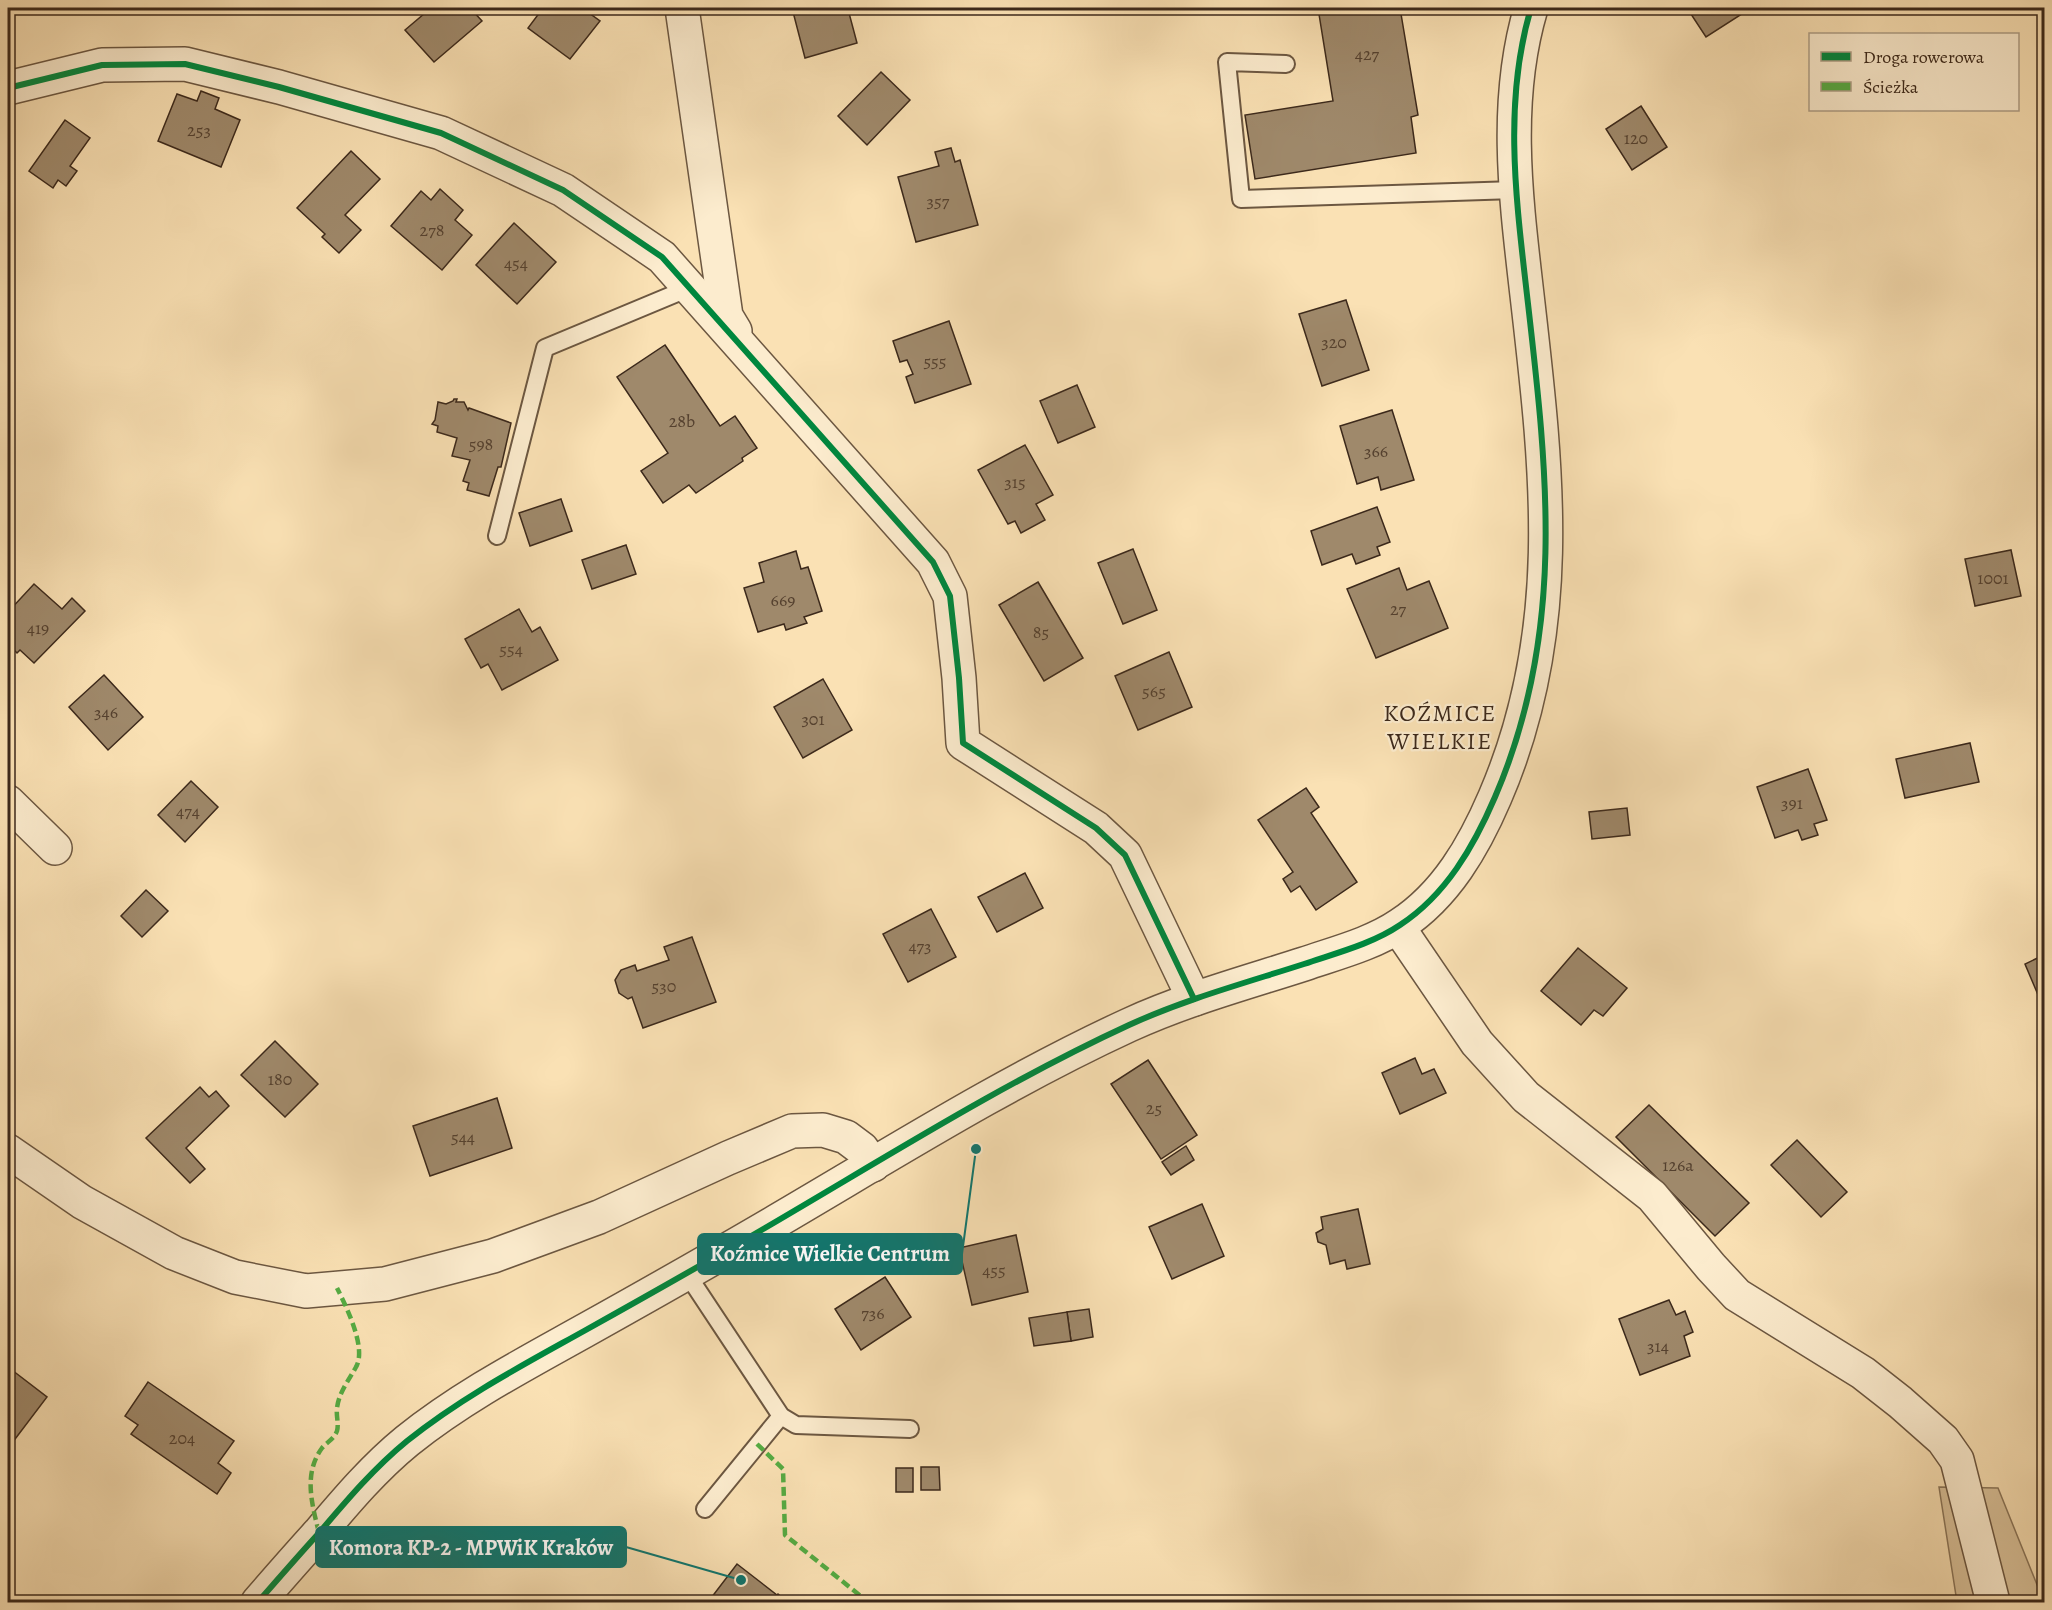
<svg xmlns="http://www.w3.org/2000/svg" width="2052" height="1610" viewBox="0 0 2052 1610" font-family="Alegreya,serif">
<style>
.green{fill:#dac29a;stroke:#8b765a;stroke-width:1.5}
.building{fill:#9f896b;stroke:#3c291b;stroke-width:1.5}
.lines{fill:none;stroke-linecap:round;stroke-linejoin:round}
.service-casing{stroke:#6c5741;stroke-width:20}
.minor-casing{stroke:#6c5741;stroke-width:36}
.tertiary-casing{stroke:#6c5741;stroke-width:36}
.service{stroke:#fcecce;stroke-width:16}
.minor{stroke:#fcecce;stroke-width:33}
.tertiary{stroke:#fcecce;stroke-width:33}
.quiet{stroke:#55ab43;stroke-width:4.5;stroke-dasharray:9 4.5;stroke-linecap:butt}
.cycleway-casing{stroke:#fcecce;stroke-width:10}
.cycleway{stroke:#00873e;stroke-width:6}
.labels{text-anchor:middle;stroke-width:4.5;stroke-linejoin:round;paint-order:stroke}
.number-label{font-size:18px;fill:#55412f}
.quarter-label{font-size:24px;letter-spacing:1.5px;fill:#3c291b;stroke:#fcecce}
.leader{fill:none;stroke:#0f766e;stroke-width:2}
.callout-dot{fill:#0f766e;stroke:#fcecce;stroke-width:2}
.callout{fill:#0f766e;stroke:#0f766e;stroke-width:2}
.callout-label{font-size:22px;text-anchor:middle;font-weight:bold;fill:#fff}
</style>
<rect width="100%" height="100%" fill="#fae1b4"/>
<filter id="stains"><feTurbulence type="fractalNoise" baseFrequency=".00333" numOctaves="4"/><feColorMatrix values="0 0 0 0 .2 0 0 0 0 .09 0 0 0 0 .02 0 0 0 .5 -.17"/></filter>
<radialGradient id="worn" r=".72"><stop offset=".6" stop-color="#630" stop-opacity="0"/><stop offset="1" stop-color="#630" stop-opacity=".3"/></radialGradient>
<!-- green -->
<path class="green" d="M1939,1487l59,1 46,114h-87z"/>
<!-- building -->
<g class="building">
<path d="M431,8h39l12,13 -48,41 -29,-32z"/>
<path d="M543,8h39l18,13 -30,38 -42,-31z"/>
<path d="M792,8h71l-14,5 8,30 -52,15z"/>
<path d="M1318,8h82l18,107 -7,2 5,36 -161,26 -10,-64 88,-14z"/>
<path d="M1687,8h56l2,4 -39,25z"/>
<path d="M881,72l29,28 -43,45 -29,-29z"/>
<path d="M201,91l18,7 -4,11 25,11 -19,47 -63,-26 19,-47 20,7z"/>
<path d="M1641,106l26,41 -35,23 -26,-41z"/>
<path d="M65,120l25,18 -20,28 7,5 -11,15 -8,-6 -5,8 -24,-17z"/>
<path d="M951,148l4,14 5,-2 18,65 -62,17 -18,-65 41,-11 -4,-14z"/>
<path d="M351,151l29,28 -35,36 16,15 -22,23 -17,-16 3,-3 -28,-26z"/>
<path d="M440,189l23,21 -8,10 17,15 -30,35 -51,-44 30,-35 10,9z"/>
<path d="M514,223l42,39 -39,42 -41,-39z"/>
<path d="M1346,300l23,70 -47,16 -23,-72z"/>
<path d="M949,321l22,63 -56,19 -9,-26 7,-3 -6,-14 -7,2 -7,-21z"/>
<path d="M665,345l55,81 15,-10 22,32 -15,10 1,3 -47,32 -7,-8 -26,18 -22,-32 27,-18 -51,-76z"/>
<path d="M1077,385l18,42 -37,16 -18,-42z"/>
<path d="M454,399h3l-1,3h8l4,8 1,-2 42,15 -10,44h-3l-9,29 -22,-6 2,-7 -6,-2 7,-21 -18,-4 5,-18 -20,-6 1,-6 -6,-2 3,-4 3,-18 8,2 7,-3z"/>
<path d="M1392,410l22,70 -33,10 -3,-13 -21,7 -17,-58z"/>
<path d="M1025,445l28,50 -17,9 9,16 -24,13 -6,-12 -7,3 -30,-54z"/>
<path d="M561,499l11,32 -42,15 -11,-33z"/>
<path d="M1377,507l13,35 -13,5 3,8 -24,9 -4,-10 -30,11 -11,-34z"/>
<path d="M626,545l10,29 -44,15 -10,-29z"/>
<path d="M1133,549l24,61 -34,14 -25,-61z"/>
<path d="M2011,550l10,46 -46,10 -10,-47z"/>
<path d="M796,551l5,18 7,-2 14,44 -18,6 3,6 -21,7 -2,-6 -26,8 -14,-44 20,-6 -5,-19z"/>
<path d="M1399,568l8,22 22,-9 19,47 -72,30 -29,-69z"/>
<path d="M1038,582l45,76 -39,23 -45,-76z"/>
<path d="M34,584l28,25 10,-11 13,13 -51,52 -14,-13 -3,3 -9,-9v-32z"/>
<path d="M519,609l13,23 8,-5 18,33 -56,30 -14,-26 -7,4 -16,-29z"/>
<path d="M1169,652l23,55 -54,23 -23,-54z"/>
<path d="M104,675l39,42 -35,33 -39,-43z"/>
<path d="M823,679l29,51 -49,28 -29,-51z"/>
<path d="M1970,743l9,39 -74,16 -9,-39z"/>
<path d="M1808,769l19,51 -13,4 4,11 -16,5 -4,-10 -23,8 -18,-51z"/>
<path d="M191,781l27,26 -33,35 -27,-27z"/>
<path d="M1306,788l13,19 -8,6 46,69 -41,28 -16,-24 -9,6 -8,-13 10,-7 -35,-52z"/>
<path d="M1627,808l3,27 -38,4 -3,-27z"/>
<path d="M1025,873l18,35 -46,24 -19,-35z"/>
<path d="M146,890l22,21 -26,26 -21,-21z"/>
<path d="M931,909l25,48 -48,25 -25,-48z"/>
<path d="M692,937l24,65 -73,26 -11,-31 -4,2 -9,-6 -4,-13 6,-10 14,-5 2,6 32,-11 -5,-13z"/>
<path d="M1578,948l49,40 -24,28 -9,-6 -13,15 -40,-34z"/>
<path d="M2044,955v54l-19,-45z"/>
<path d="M275,1041l43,43 -33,33 -44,-42z"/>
<path d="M1415,1058l7,16 12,-5 12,24 -46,21 -18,-41z"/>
<path d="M1148,1060l49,75 -36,24 -50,-75z"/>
<path d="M200,1087l9,10 7,-6 13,15 -43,42 19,21 -15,14 -44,-45z"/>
<path d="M497,1098l15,50 -82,28 -17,-50z"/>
<path d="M1649,1105l100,98 -34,33 -99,-99z"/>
<path d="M1797,1140l50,52 -26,25 -50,-52z"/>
<path d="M1186,1146l8,14 -23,15 -9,-13z"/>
<path d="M1202,1204l22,52 -52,23 -23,-52z"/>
<path d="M1358,1209l12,55 -23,5 -2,-9 -15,4 -4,-19 -8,-3 -2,-9 7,-4 -2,-12z"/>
<path d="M1016,1235l12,57 -56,13 -13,-57z"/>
<path d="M885,1277l26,40 -50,33 -26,-41z"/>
<path d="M1669,1300l7,15 9,-4 8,21 -9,4 6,20 -50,19 -21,-56z"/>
<path d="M1089,1309l4,28 -22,4 -4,-29z"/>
<path d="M1067,1312l4,29 -37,5 -5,-28z"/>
<path d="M8,1367l39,30 -38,50 -1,-2z"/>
<path d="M148,1382l86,59 -16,22 13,10 -14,21 -86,-60 7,-9 -13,-9z"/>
<path d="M921,1467h18l1,23h-19z"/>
<rect x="896" y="1468" width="17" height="24"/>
<path d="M737,1564l40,31 1,-1 9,8h-79z"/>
</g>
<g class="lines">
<!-- service casing -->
<g class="service-casing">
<g id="service">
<path d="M1286,64l-59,-2 14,137 274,-9"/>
<path d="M497,536l48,-188 144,-60"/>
<path d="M687,1274l94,142 15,9 114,4"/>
<path d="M705,1509l76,-93"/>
</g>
</g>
<!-- minor casing -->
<g class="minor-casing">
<g id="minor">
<path d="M682,8l44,308 9,15"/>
<path d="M8,88l94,-23 83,-1 94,23 162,46 122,57 99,67 271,305 17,34 9,82 4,65 133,85 29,27 69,144"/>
<path d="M8,802l47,46"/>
<path d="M1398,927l79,116 49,54 126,99 59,71 26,28 126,78 37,29 43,38 14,20 36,142"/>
</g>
</g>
<!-- tertiary casing -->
<g class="tertiary-casing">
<g id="tertiary">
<path d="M8,1151l74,51 92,51 61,24 71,14 79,-7 108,-28 106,-39 129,-59 64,-27 31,-1 23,7 16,12 11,16"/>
<path d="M258,1602c20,-23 40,-46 61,-69 28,-33 55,-65 88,-92 55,-44 116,-76 177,-110 61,-34 121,-68 181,-103 120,-70 238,-145 364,-203 57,-26 116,-42 175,-61 32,-11 68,-20 96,-39 46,-30 74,-79 95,-128 72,-167 52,-328 32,-502 -11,-96 -24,-193 4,-287"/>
</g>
</g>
<!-- service -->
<use href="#service" class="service"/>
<!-- minor -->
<use href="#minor" class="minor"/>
<!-- tertiary -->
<use href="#tertiary" class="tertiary"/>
<!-- quiet -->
<g class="quiet">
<path d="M757,1444l26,25 2,66 83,67"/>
<path d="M319,1533c-7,-29 -16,-59 3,-85 5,-6 12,-9 15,-17 2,-7 -1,-15 0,-23 2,-16 12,-28 19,-41 11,-19 -10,-61 -19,-79"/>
</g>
<!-- cycleway casing -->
<g class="cycleway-casing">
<g id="cycleway">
<path d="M8,88l94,-23 83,-1 94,23 162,46 122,57 99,67 271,305 17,34 9,82 4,65 133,85 29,27 69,144"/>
<path d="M258,1602c20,-23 40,-46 61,-69 28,-33 55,-65 88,-92 55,-44 116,-76 177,-110 61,-34 121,-68 181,-103 120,-70 238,-145 364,-203 57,-26 116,-42 175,-61 32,-11 68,-20 96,-39 46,-30 74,-79 95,-128 72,-167 52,-328 32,-502 -11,-96 -24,-193 4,-287"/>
</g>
</g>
<!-- cycleway -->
<use href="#cycleway" class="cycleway"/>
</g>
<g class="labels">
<!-- number labels -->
<g class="number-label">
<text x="1367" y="60">427</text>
<text x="199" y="136">253</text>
<text x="1636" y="144">120</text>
<text x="938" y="207">357</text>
<text x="432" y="236">278</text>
<text x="516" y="269">454</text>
<text x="1334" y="348">320</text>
<text x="935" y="367">555</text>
<text x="682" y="427">28b</text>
<text x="481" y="450">598</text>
<text x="1376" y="457">366</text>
<text x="1015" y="488">315</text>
<text x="1993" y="584">1001</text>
<text x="783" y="606">669</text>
<text x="1398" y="615">27</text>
<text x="38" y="634">419</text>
<text x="1041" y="638">85</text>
<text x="511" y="655">554</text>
<text x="1154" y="697">565</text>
<text x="106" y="718">346</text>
<text x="813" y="725">301</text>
<text x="1792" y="809">391</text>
<text x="188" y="817">474</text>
<text x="920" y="952">473</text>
<text x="664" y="992">530</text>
<text x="280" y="1085">180</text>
<text x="1154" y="1114">25</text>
<text x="463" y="1143">544</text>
<text x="1678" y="1171">126a</text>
<text x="994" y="1276">455</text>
<text x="873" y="1319">736</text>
<text x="1658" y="1352">314</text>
<text x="182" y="1444">204</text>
</g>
<!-- quarter labels -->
<g class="quarter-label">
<text x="1440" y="721">KOŹMICE<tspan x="1440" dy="28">WIELKIE</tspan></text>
</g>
</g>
<!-- callouts -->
<path class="leader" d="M976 1149L962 1254M741 1580L626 1547"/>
<g class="callout-dot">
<circle cx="976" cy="1149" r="6"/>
<circle cx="741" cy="1580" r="6"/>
</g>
<g class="callout">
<rect x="698" y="1234" width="264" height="40" rx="6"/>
<rect x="316" y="1527" width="310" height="40" rx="6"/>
</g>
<g class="callout-label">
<text x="830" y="1261">Koźmice Wielkie Centrum</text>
<text x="471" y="1555">Komora KP-2 - MPWiK Kraków</text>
</g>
<!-- margin -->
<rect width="2052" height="1610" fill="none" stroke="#fae1b4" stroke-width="30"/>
<rect x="9" y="9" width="2034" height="1592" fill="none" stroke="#3c291b" stroke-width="3"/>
<rect x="15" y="15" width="2022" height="1580" fill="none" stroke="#3c291b" stroke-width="1.5"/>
<!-- legend -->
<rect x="1809" y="33" width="210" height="78" fill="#fcecce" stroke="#af9e86" stroke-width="1.5"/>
<rect x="1821" y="52" width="30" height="9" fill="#00873e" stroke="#af9e86" stroke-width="1.5"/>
<text x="1863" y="63" font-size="18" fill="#3c291b">Droga rowerowa</text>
<rect x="1821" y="82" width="30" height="9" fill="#55ab43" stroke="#af9e86" stroke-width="1.5"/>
<text x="1863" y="93" font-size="18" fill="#3c291b">Ścieżka</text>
<rect width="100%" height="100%" filter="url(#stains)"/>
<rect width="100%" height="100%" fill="url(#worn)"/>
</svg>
